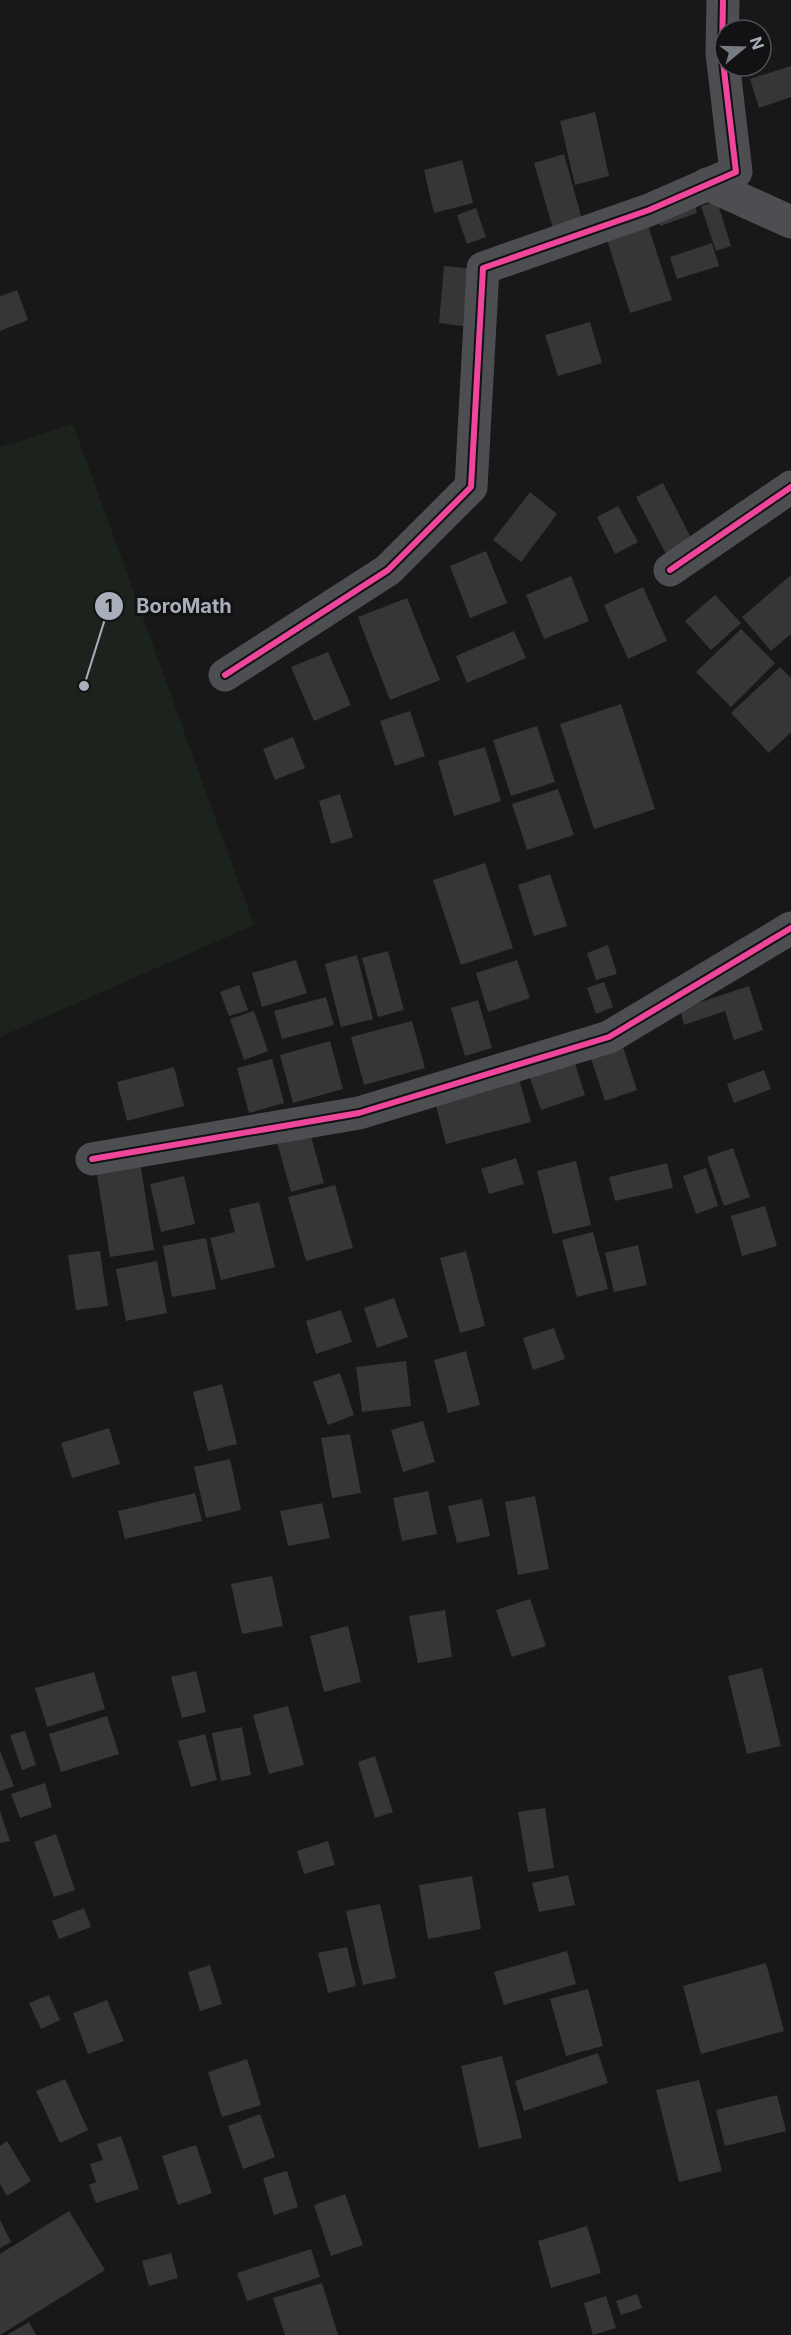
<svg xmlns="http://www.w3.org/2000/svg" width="791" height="2335" viewBox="0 0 791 2335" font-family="Inter,sans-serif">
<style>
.green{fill:#1b231c}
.building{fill:#363637}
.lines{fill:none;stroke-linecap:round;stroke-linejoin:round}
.street{stroke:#4c4e51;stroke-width:33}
.cycleway-casing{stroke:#121214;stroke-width:10}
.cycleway{stroke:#ed469a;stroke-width:6}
.leader{fill:none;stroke:#a8afba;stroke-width:2}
.callout-dot{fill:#a8afba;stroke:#121214;stroke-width:2}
.mark-label{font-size:18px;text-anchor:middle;font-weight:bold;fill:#111}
.callout-label{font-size:20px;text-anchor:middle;font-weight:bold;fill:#a8afba;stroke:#121214;stroke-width:6;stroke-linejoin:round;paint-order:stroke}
</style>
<rect width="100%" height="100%" fill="#181818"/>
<!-- green -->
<path class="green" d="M73,424l181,501 -254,112v-590z"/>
<!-- building -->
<g class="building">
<path d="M791,66v31l-32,11 -9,-29z"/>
<path d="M595,112l14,64 -34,9 -15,-64z"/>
<path d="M564,154l19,69 -29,9 -20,-69z"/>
<path d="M462,160l11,43 -39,10 -10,-43z"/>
<path d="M693,198l4,15 -37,13 -5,-15z"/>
<path d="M717,201l14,45 -15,5 -15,-45z"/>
<path d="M476,208l10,29 -19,7 -10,-29z"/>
<path d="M645,216l27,84 -42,13 -26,-83z"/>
<path d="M712,243l7,23 -42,13 -7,-22z"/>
<path d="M444,266l32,3 -6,58 -31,-4z"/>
<path d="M17,290l11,30 -28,11v-35z"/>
<path d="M590,322l12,41 -44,13 -13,-41z"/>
<path d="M663,483l29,57 -26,14 -30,-57z"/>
<path d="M530,492l27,22 -36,48 -28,-22z"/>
<path d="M618,506l20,36 -23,12 -18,-37z"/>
<path d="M486,551l21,52 -37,15 -20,-52z"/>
<path d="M791,575v59l-20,17 -29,-34z"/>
<path d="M571,576l18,45 -45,18 -18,-44z"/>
<path d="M643,587l24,54 -39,18 -24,-54z"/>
<path d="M715,595l26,28 -30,27 -26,-29z"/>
<path d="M407,598l33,82 -50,20 -32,-83z"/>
<path d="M741,629l34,34 -44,44 -35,-35z"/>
<path d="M514,631l12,27 -59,25 -11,-27z"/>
<path d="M328,652l23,53 -37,16 -23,-54z"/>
<path d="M780,667l11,11v54l-22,21 -38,-40z"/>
<path d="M621,704l34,105 -61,20 -34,-105z"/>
<path d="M410,711l15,45 -30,10 -15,-45z"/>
<path d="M537,726l18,56 -44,14 -18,-56z"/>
<path d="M293,737l12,31 -30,12 -12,-31z"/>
<path d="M485,747l16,54 -47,15 -16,-55z"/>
<path d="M558,789l16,46 -47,15 -15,-46z"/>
<path d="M340,794l13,43 -22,7 -12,-43z"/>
<path d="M485,863l28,85 -52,17 -28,-85z"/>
<path d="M550,874l17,52 -33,10 -16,-51z"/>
<path d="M608,945l9,29 -21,6 -9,-27z"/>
<path d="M388,951l16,59 -26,7 -16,-59z"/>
<path d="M357,955l16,64 -32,8 -16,-63z"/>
<path d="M296,960l11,33 -45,14 -10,-34z"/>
<path d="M517,960l13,38 -42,14 -12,-39z"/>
<path d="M604,982l9,25 -17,7 -9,-26z"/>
<path d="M239,985l9,25 -19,6 -9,-24z"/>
<path d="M749,986l14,44 -29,10 -9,-29 -41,14 -4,-16z"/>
<path d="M326,997l8,28 -52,14 -8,-28z"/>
<path d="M478,1000l14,48 -27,8 -14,-48z"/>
<path d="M254,1011l14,40 -24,9 -14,-41z"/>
<path d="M412,1021l13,47 -61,17 -13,-48z"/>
<path d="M330,1041l13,48 -50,14 -13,-48z"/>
<path d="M622,1044l15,46 -32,11 -15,-46z"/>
<path d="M573,1057l12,38 -44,15 -13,-38z"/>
<path d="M272,1059l12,44 -35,10 -12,-45z"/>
<path d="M174,1067l10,39 -57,15 -10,-39z"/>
<path d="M764,1070l7,19 -37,14 -7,-19z"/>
<path d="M519,1079l12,43 -85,22 -11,-42z"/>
<path d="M310,1133l14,50 -33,9 -14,-50z"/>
<path d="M733,1148l17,49 -26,9 -17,-49z"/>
<path d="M516,1158l8,26 -35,10 -8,-25z"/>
<path d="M576,1161l15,64 -38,9 -16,-63z"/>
<path d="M140,1162l14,88 -44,7 -14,-88z"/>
<path d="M667,1163l6,25 -58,13 -6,-24z"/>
<path d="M706,1168l12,38 -22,8 -13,-38z"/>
<path d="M184,1176l11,48 -34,8 -11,-48z"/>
<path d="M335,1185l18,63 -47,13 -18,-64z"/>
<path d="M259,1202l16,65 -54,13 -11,-42 25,-6 -6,-23z"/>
<path d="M765,1206l12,40 -35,10 -11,-40z"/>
<path d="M593,1232l15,57 -31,8 -15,-57z"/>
<path d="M206,1238l10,51 -44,8 -9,-51z"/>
<path d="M638,1245l9,40 -33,7 -9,-39z"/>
<path d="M100,1251l8,55 -32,4 -8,-55z"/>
<path d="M466,1251l19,75 -25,7 -20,-75z"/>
<path d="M157,1261l10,52 -41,8 -10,-52z"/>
<path d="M394,1298l14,39 -31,11 -13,-40z"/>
<path d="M341,1310l11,32 -36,12 -10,-33z"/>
<path d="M554,1328l11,31 -32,11 -10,-32z"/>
<path d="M466,1351l14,54 -32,8 -14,-53z"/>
<path d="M406,1361l5,45 -49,6 -6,-45z"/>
<path d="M340,1373l14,42 -26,10 -15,-43z"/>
<path d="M222,1384l15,60 -29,7 -15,-59z"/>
<path d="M423,1421l12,41 -32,10 -12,-42z"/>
<path d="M109,1428l11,36 -48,14 -11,-35z"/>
<path d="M350,1434l11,59 -29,5 -11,-60z"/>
<path d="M230,1459l11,51 -35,8 -12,-51z"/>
<path d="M428,1491l9,43 -35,7 -9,-43z"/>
<path d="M195,1493l7,28 -77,18 -7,-28z"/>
<path d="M535,1496l14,73 -31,6 -13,-73z"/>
<path d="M482,1499l8,37 -33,7 -9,-37z"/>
<path d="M322,1503l8,35 -42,8 -8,-35z"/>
<path d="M272,1576l11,50 -41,8 -11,-50z"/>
<path d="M530,1599l16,47 -34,11 -16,-47z"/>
<path d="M445,1610l7,47 -34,6 -9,-47z"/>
<path d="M348,1626l13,56 -37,10 -14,-56z"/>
<path d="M762,1668l19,78 -34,8 -19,-78z"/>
<path d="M196,1671l10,41 -24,6 -11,-41z"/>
<path d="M94,1672l11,37 -58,18 -12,-39z"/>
<path d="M288,1706l16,59 -35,9 -16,-59z"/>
<path d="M107,1716l12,38 -58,18 -12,-38z"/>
<path d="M242,1727l9,48 -30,6 -9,-48z"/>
<path d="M25,1731l11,34 -14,5 -12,-35z"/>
<path d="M205,1734l12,46 -26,7 -13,-46z"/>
<path d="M0,1751l14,35 -14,5z"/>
<path d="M375,1756l18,56 -18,6 -17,-56z"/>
<path d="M45,1783l7,24 -32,11 -9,-24z"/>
<path d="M545,1808l9,60 -26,4 -10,-60z"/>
<path d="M0,1811l10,30 -10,2z"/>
<path d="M56,1834l19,56 -21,7 -20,-55z"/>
<path d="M328,1841l7,24 -31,9 -7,-23z"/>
<path d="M568,1875l7,30 -36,7 -7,-29z"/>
<path d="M472,1876l9,53 -53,10 -9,-54z"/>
<path d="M380,1904l16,74 -33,7 -17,-74z"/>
<path d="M84,1908l7,19 -32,12 -7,-18z"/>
<path d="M347,1947l9,39 -28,7 -10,-40z"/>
<path d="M567,1951l9,33 -72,21 -10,-33z"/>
<path d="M766,1963l18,68 -83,23 -18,-68z"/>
<path d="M210,1965l12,39 -22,7 -12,-39z"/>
<path d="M588,1989l15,57 -37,10 -16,-57z"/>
<path d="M49,1995l11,25 -19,9 -12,-26z"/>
<path d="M107,2000l17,41 -36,13 -15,-41z"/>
<path d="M598,2053l10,30 -84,28 -9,-30z"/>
<path d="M502,2056l20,82 -43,10 -18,-82z"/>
<path d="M247,2059l14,46 -39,12 -14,-45z"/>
<path d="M65,2079l23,51 -28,13 -24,-52z"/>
<path d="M699,2080l23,91 -43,11 -23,-92z"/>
<path d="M777,2095l9,36 -61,15 -9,-36z"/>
<path d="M260,2114l15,43 -32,12 -15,-43z"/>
<path d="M121,2136l18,53 -43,14 -7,-18 7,-3 -6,-18 13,-4 -6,-16z"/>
<path d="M7,2141l24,40 -24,15 -7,-12v-38z"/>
<path d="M196,2145l16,48 -34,12 -16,-49z"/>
<path d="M287,2171l11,36 -24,8 -11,-37z"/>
<path d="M345,2194l18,51 -32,11 -17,-51z"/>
<path d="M69,2211l36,59 -105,65v-81z"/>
<path d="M0,2220l11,22 -11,6z"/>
<path d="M587,2226l14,47 -50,15 -13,-47z"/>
<path d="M311,2249l9,28 -73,24 -10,-28z"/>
<path d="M171,2253l7,25 -29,8 -7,-25z"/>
<path d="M322,2283l16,52h-53l-12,-37z"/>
<path d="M637,2294l5,14 -21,7 -5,-14z"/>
<path d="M606,2296l10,32 -23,7 -9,-32z"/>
<path d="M29,2322l7,13h-29z"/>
</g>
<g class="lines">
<!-- street -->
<g class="street">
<path d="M707,184l84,38"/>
<path d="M670,570l121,-83"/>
<path d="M225,675l163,-105 83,-83 12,-219 166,-58 87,-38 -14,-119 1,-53"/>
<path d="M92,1159l267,-46 250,-76 182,-109"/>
</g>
<!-- cycleway casing -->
<g class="cycleway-casing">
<g id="cycleway">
<path d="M670,570l121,-83"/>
<path d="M225,675l163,-105 83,-83 12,-219 166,-58 87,-38 -14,-119 1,-53"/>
<path d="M92,1159l267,-46 250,-76 182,-109"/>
</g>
</g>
<!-- cycleway -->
<use href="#cycleway" class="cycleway"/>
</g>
<!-- callouts -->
<path class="leader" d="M84 686L109 606"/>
<g class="callout-dot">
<circle cx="84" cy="686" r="6"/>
<circle cx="109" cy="606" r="15"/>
</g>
<g class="mark-label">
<text x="109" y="612">1</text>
</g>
<g class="callout-label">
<text x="184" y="613">BoroMath</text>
</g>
<!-- north arrow -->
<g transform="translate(743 48) rotate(71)"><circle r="28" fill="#121214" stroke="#4e5156" stroke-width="1.5"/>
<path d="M0-4.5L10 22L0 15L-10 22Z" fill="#767a81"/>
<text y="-9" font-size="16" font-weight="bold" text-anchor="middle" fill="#a8afba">N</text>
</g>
</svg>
